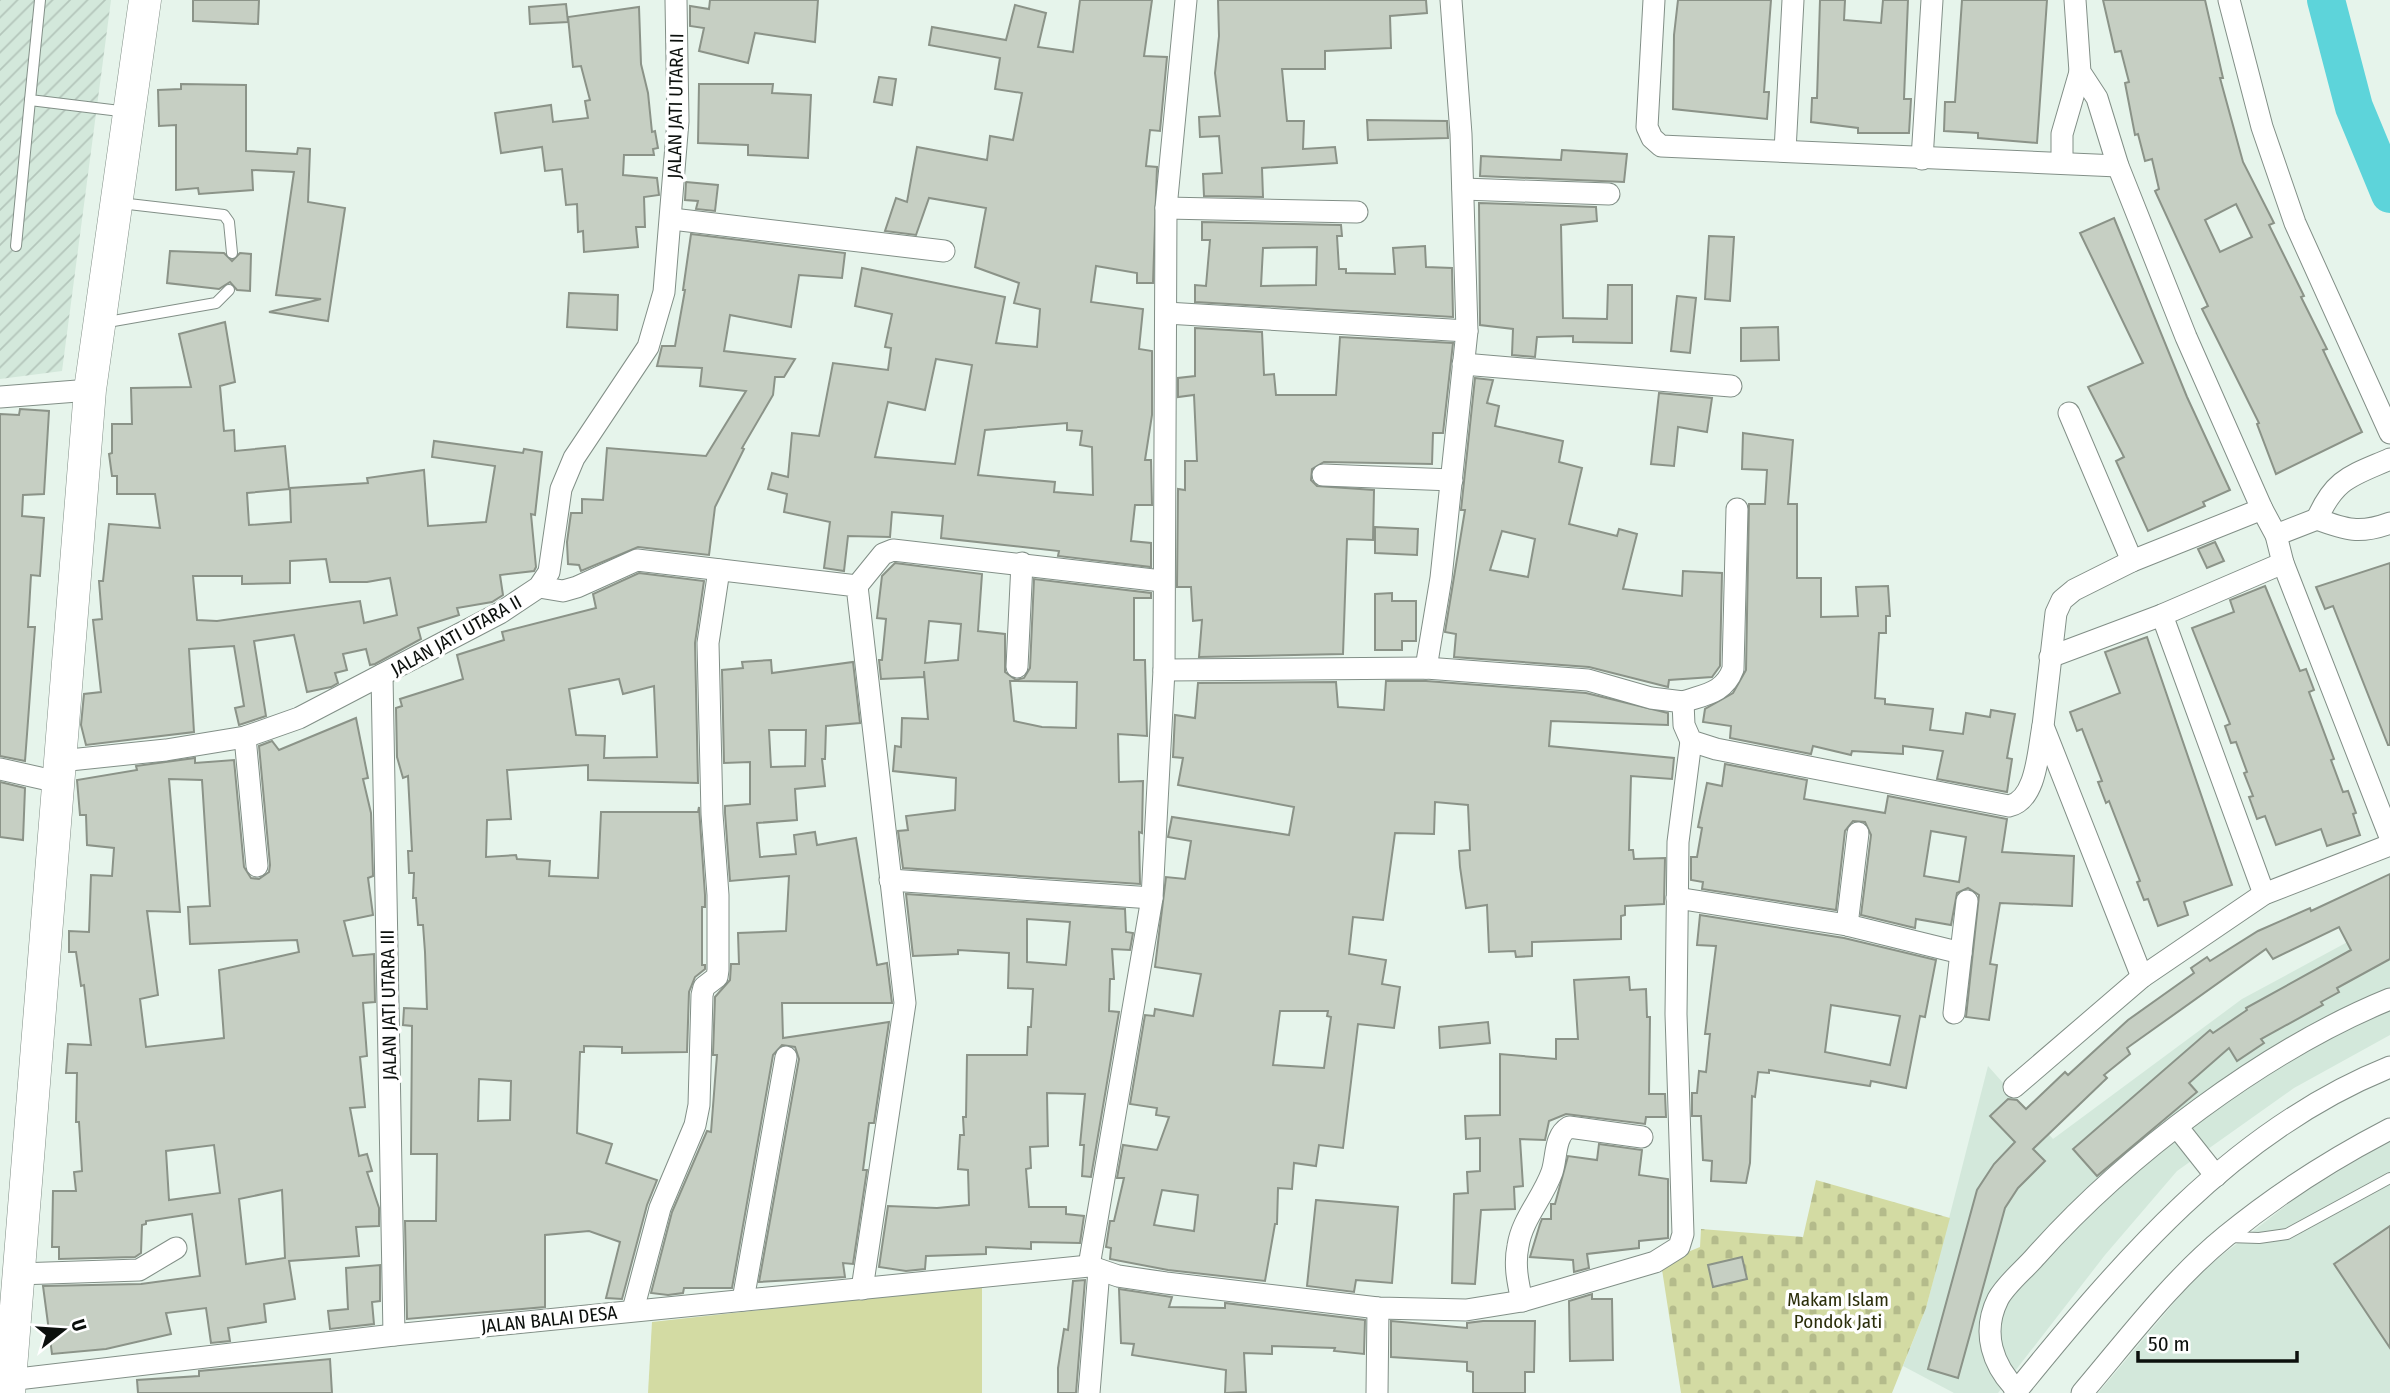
<svg xmlns="http://www.w3.org/2000/svg" width="2390" height="1393" viewBox="0 0 2390 1393" font-family="'Fira Sans Condensed',sans-serif">
<style>
.built{fill:#d3e8db}
.industrial{fill:url(#industrial-furrows)}
.cemetery{fill:url(#cemetery-stones)}
.pitch{fill:#d3dba3}
.lines{fill:none;stroke-linecap:round;stroke-linejoin:round}
.river{stroke:#5dd4da;stroke-width:38}
.building{fill:#c6cfc3;stroke:#8b9388;stroke-width:2;fill-rule:evenodd}
.lane-casing{stroke:#828f87;stroke-width:12}
.street-casing{stroke:#828f87;stroke-width:23}
.primary-casing{stroke:#828f87;stroke-width:33}
.lane{stroke:#fff;stroke-width:10}
.street{stroke:#fff;stroke-width:21}
.primary{stroke:#fff;stroke-width:32}
.labels{text-anchor:middle;stroke-width:7;stroke-linejoin:round;paint-order:stroke}
.street-label{font-size:19px;fill:#0c100d;stroke:#fff}
.park-label{font-size:19px;fill:#2b2e0a;stroke:#fff}
</style>
<defs>
<pattern id="industrial-furrows" width="10" height="10" patternUnits="userSpaceOnUse" patternTransform="scale(1.75)"><rect width="10" height="10" fill="#d3e8db"/><path d="M-1 1l2-2M0 10L10 0M9 11l2-2" fill="none" stroke="#b4c6bb"/></pattern>
<pattern id="cemetery-stones" width="16" height="16" patternUnits="userSpaceOnUse" patternTransform="scale(1.75)"><rect width="16" height="16" fill="#d3dba3"/><path d="M2 7V4a2 2 0 0 1 4 0v3zM10 15v-3a2 2 0 0 1 4 0v3z" fill="#b4bb8b"/></pattern>
</defs>
<rect width="100%" height="100%" fill="#e6f4eb"/>
<!-- built -->
<g class="built">
<path d="M2390,919v116l-96,53 -117,83 -72,84 -107,138h-44l-51,-27 23,-58 62,-242 65,73 189,-140z"/>
<path d="M2390,1140v253h-292l101,-120 102,-79z"/>
</g>
<!-- industrial -->
<path class="industrial" d="M0,0h111l-49,371 -62,8z"/>
<!-- cemetery -->
<path class="cemetery" d="M1816,1180l134,38 -24,90 -34,85h-211l-20,-130 39,-16 1,-18 102,8z"/>
<!-- pitch -->
<path class="pitch" d="M982,1285v108h-334l4,-71z"/>
<g class="lines">
<!-- river -->
<path class="river" d="M2326,0l28,107 36,87"/>
</g>
<!-- building -->
<g class="building">
<path d="M193,0h66l-1,24 -65,-3z"/>
<path d="M710,0h108l-3,42 -60,-9 -7,30 -49,-12 5,-23 -14,-2v-20l19,3z"/>
<path d="M1080,0h72l-8,56 23,1 -7,74 -10,-1 -4,36 11,1 -4,116h-16v-10l-41,-7 -5,36 52,7 -4,40 13,2v64l-7,45h6l1,45h-17l-4,36 20,2v24l-93,-11 1,-5 -118,-13 2,-22 -51,-4 -2,25 -42,-1 -4,35 -20,-3 6,-46 -46,-10 3,-18 -19,-5 4,-16 16,4 4,-44 27,3 14,-73 55,7 3,-22 -6,-1 7,-33 -37,-8 7,-38 143,29 -9,46 41,4 3,-38 -26,-6 5,-20 -44,-16 11,-59 -57,-10 -13,37 -31,-4 11,-33 11,4 10,-55 70,13 3,-24 23,4 9,-47 -27,-4 5,-31 -71,-13 3,-18 74,13 9,-35 31,8 -8,34 35,5zM936,359l36,6 -17,99 -80,-7 13,-55 37,8zM1067,423v7l15,1 -2,14 12,2 1,48 -39,-3 1,-10 -77,-7 7,-45z"/>
<path d="M1218,0h208l1,13 -37,3 1,32 -66,3v18h-43l5,52h17l-1,28 32,-2 2,16 -75,5 1,29 -59,-1 -1,-22 19,-1 -3,-37 -19,1 -1,-20 21,-1 -5,-43 4,-37z"/>
<path d="M1678,0h93l-7,92h5l-2,27 -94,-10 1,-74z"/>
<path d="M1820,0h25l-1,20 37,3 2,-23h25l-4,99h7l-2,34h-51v-5l-47,-6 1,-24h5z"/>
<path d="M1962,0h85l-10,143 -59,-5v-5l-34,-2 1,-29h10z"/>
<path d="M2103,0h102l18,78h-3l23,84 31,61 -5,2 35,71 -3,1 26,52 -4,1 39,82 -86,42 -19,-50 2,-1 -57,-114 6,-3 -53,-115 4,-2 -7,-30 -7,2 -7,-27 -3,1 -10,-52 4,-1 -8,-31 -6,1zM2236,204l16,33 -32,15 -15,-32z"/>
<path d="M566,4l2,18 -38,2 -1,-17z"/>
<path d="M639,7l2,57 7,29 4,39 3,-1 3,17 -5,1 1,6h-30l-1,20 34,3 2,17 -15,2 1,30h-9l2,20 -54,5 -1,-21 -5,1 -1,-28 -11,1 -4,-36 -17,2 -3,-24 -41,6 -6,-40 56,-8 2,17 35,-4 -3,-17 5,-1 -9,-34 -8,1 -5,-50z"/>
<path d="M879,77l17,2 -4,26 -18,-3z"/>
<path d="M181,84l65,1v66l51,3 1,-6 12,1 -2,53 37,6 -17,113 -59,-9 52,-13 -45,-4 18,-123 -42,-2 1,20 -54,4 -1,-6 -22,2v-65l-17,1 -1,-36 23,-1z"/>
<path d="M699,84h74l-1,9 39,2 -3,63 -60,-3v-10l-50,-2z"/>
<path d="M1367,120l80,1 1,17 -80,2z"/>
<path d="M1562,150l65,4 -3,28 -144,-6 1,-20 80,4z"/>
<path d="M686,182l32,3 -3,26 -19,-2 2,-8 -13,-1z"/>
<path d="M1479,203l117,4 1,14 -36,4 2,93 44,1 1,-34h24v58l-59,-1v-6l-36,1 -2,20 -23,-2 1,-26 -33,-4z"/>
<path d="M2114,218l73,179 43,93 -27,12 2,4 -57,25 -32,-70 8,-4 -36,-70 55,-24 -63,-130z"/>
<path d="M1202,222l139,3 1,11h-5l2,33h7v4l49,1 -2,-26 32,-2 1,21 26,1 1,49 -258,-15v-17l11,1 4,-46h-8zM1317,247l-1,38 -55,1 2,-38z"/>
<path d="M691,234l154,19 -3,25 -43,-3 -8,52 -61,-12 -6,36 71,8 -11,18h-9l-2,18 -31,53 2,1 -29,58 -6,48 -71,-8 -57,24 -2,-6 -11,-1 -1,-22 4,-29h11v-14l21,1 4,-52 99,8 40,-65 -46,-5 2,-18 -45,-2 5,-20h13l10,-56h-2z"/>
<path d="M1709,236l25,1 -4,64 -25,-2z"/>
<path d="M170,251l54,2 8,8 8,-8 11,1 -1,37 -13,-1 -7,-8 -11,7 -52,-6z"/>
<path d="M569,293l49,2 -1,35 -50,-3z"/>
<path d="M1677,296l19,2 -6,55 -19,-2z"/>
<path d="M225,322l10,60 -15,4 4,45 10,-1 1,21 50,-5 4,43 -42,4 2,32 42,-3 -1,-34 78,-5 -1,-5 57,-8 4,56 58,-4 9,-56 -63,-9 2,-16 89,12 1,-4 18,3 -7,63 -4,-1 5,53 -2,4 -34,4 3,20 -11,7 -35,6 2,7 -41,13 3,11 -46,25 -5,1 -4,-16 -23,5 4,16 -12,3 3,10 -7,4 -24,5 -13,-57 -40,6 12,75 -27,9 -4,-17 9,-2 -10,-60 -45,3 5,83 -108,13 -5,-20 3,-31 17,-2 -8,-72 9,-1 -3,-38h4l6,-57 51,4 -5,-34h-38v-18h-5l-3,-22 3,-1v-29h20l-1,-36 60,-1 -12,-53zM326,559l4,23h37l23,-4 7,37 -33,8 -4,-22 -143,20 -20,-1 -4,-44h49v8l48,-1v-22z"/>
<path d="M1778,327l1,33 -38,1v-33z"/>
<path d="M1195,328l67,4 2,43 10,-1 2,21h60l4,-58 113,6 -10,90h-10l-1,31 -108,-2 -12,7 -1,11 6,6 57,4 -1,50 -26,-1 -4,115 -144,3 3,-37 -9,1 -2,-34h-14l1,-98 7,1v-29h12l-3,-66 -16,2v-19l17,-2z"/>
<path d="M1475,378l18,2 -6,23 12,3 -4,20 68,15 -4,21 23,6 -13,56 48,12 2,-7 18,5 -14,55 59,7 1,-25 39,2 -2,93 -8,11 -43,3 -1,7 -79,-20 -135,-10 2,-23 -11,-2 20,-122h-4zM1502,531l33,8 -7,38 -38,-7z"/>
<path d="M1659,393l53,5 -5,34 -29,-5 -4,39 -23,-2z"/>
<path d="M20,409l29,2 -5,83 -21,1 -1,21 22,2 -4,58 -9,-1 -3,52h7l-10,134 -25,-5v-342l19,1z"/>
<path d="M1743,433l50,7 -5,64h9v74h24v39l37,-1 -2,-29 32,-1 2,30h-4v17h-7l-4,65 10,1v5l48,5 -3,21 33,4 3,-21 24,4 1,-7 24,4 -8,44 5,1 -5,33 -70,-13 6,-28 -40,-5v8l-51,-3 -1,4 -38,-9 -2,8 -81,-16 1,-12 -28,-4 2,-13 28,-16 13,-23 3,-166h16l2,-34 -25,-1z"/>
<path d="M1375,527l43,2 -1,26 -42,-2z"/>
<path d="M2215,542l9,19 -17,7 -9,-19z"/>
<path d="M895,563l87,11 -4,57 27,3v38l11,8 8,-2 6,-10 4,-89 117,14v5h-17v62h11l2,76 -29,-2 1,48 24,-1 -1,52 -3,-1 1,52 -237,-16 -5,-37 10,-1 -2,-14 49,-6 1,-32 -63,-7 2,-25 6,1 1,-29 26,1 -4,-48v6l-43,2 -2,-19h3l4,-41 -9,-1 5,-42zM929,621l32,3 -3,36 -33,3zM1010,681l67,1 -1,46 -34,-1 -28,-6z"/>
<path d="M2390,563v182h-2l-55,-139 -8,3 -9,-22z"/>
<path d="M639,573l65,8 -9,62 3,140 -110,-3v-15l-81,5 4,49 -24,1 -1,37 30,-2 1,4 33,2 -1,15 49,2 3,-66h97l1,-5 6,88v12h-3v58h3v4l-10,8 -6,15 -2,60 -65,1v-6l-38,-1v6h-4l-3,81 35,11 -6,19 51,17 -10,25 -25,94 -16,-1 14,-56 -31,-11 -44,4v72l-138,12 -2,-98h31l1,-67h-26l1,-128 -9,-1 1,-17 23,1 -2,-57 -2,-27h-5l-2,-27h-3l1,-25h-5l-1,-22h4l-4,-75 -5,2 -6,-21 -1,-49 6,-2 -2,-7 63,-20 -6,-24 47,-15 -2,-8 94,-24 -3,-14zM619,679l4,15 31,-8 3,71 -53,1 1,-22 -29,-1 -7,-46zM479,1079l32,2 -1,39 -32,1z"/>
<path d="M2265,586l35,85 6,-2 8,21 -5,2 25,67 -3,1 12,32 5,-1 8,22 -3,1 7,21 -33,11 -6,-17 -45,16 -11,-29 -8,3 -8,-22 4,-1 -9,-23 3,-1 -11,-30 -5,1 -6,-17 5,-2 -38,-96 42,-16 -4,-12z"/>
<path d="M1392,593v8h24v40h-14v9h-27v-56z"/>
<path d="M2147,637l85,248 -48,17 4,13 -30,11 -10,-27 -4,1 -7,-18 3,-1 -31,-80 -3,2 -8,-21 4,-1 -20,-52 -5,2 -7,-19 50,-19 -15,-41z"/>
<path d="M771,660l1,13 81,-11 7,61 -34,3 -1,33h-3l3,27 -30,3 2,31 -40,3 3,34 36,-3 -2,-19 21,-3 2,13 39,-7 21,127 10,-2 5,40h-110l1,35 106,-16 -15,101h-5l-6,47h4l-14,94 -10,-1 2,14 -86,5 40,-223 -4,-12 -13,-2 -9,10 -41,233h-48l-1,5 -15,2 -17,-2 21,-81 35,-81 4,1 6,-77h-4l2,-58 15,-17 1,-16h8l-1,-31 48,-2 3,-55 -59,5 -5,-68v-7l25,-2v-42l-26,1 -2,-93 21,-2 -1,-6zM769,730h37l-1,36 -34,1z"/>
<path d="M1386,681h40l160,12 82,20v12l-117,-4 -2,25 125,12 -2,21 -41,-3 -2,74h4l1,9 31,-1 -1,46 -39,2v9l-4,1v23l-89,3v14l-16,1 -1,-6 -26,1 -2,-47 -21,3 -6,-41 -1,-16 11,-1 -2,-45 -33,-3 -1,32 -39,-1 -12,87 -30,-3 -4,37 37,6 -4,24 18,3 -6,41 -36,-4 -15,124 -24,-3 -3,21 -22,-3 -2,26 -14,-1 -1,36h-2l-10,57 -97,-11 -58,-11 1,-11 -5,-1 4,-26h4l10,-43h-7l6,-33 34,5 12,-33 -13,-2 1,-7 -27,-4 15,-89 9,1 1,-7 38,7 8,-42 -46,-7 11,-90 19,2 6,-38 -23,-4 4,-20 117,18 5,-28 -116,-22 5,-27 -10,-1 2,-42 20,3 3,-35 138,-1 2,25 46,3zM1280,1011h48l-1,5 4,1 -7,51 -51,-3zM1162,1190l36,5 -4,36 -40,-6z"/>
<path d="M356,718l12,60 -5,1 8,34 2,63 -5,2 5,37 -29,6 9,35 21,-2 1,48 -12,1 4,53 -7,1 5,50 -15,1 9,48 8,-2 5,17 -5,1 12,36v18l-23,1 3,29 -70,5 6,38 -31,5 2,18 -38,6 2,13 -19,2 -5,-35 -40,5 5,21 -65,15 -54,5 -9,-68 98,-2 59,-8 -8,-62 -46,7v3l-4,1 -1,28 -6,4 -76,2v-12h-7l1,-56h23l-2,-19 8,-1 -3,-49h-3l1,-49h-11l2,-29 23,1 -7,-60 -3,1 -5,-34h-7v-21l20,1 2,-57 21,1 2,-28 -27,-3 -1,-30h-6l-3,-35 60,-10 -1,-4 59,-8v5l39,-3 10,107 7,11 8,1 10,-7 1,-7 -11,-119 13,-5 7,9zM169,779l33,1 8,126 -22,1 2,37 107,-4 2,12 -80,18 5,68 -78,9 -6,-48 18,-4 -11,-84 33,1zM214,1145l6,48 -51,7 -3,-49zM282,1190l3,68 -39,6 -7,-65z"/>
<path d="M1725,764l82,16 -3,19 81,14 3,-17 119,23 -5,33 72,4 -2,50 -72,-3 -10,61 7,1 -8,55 -23,-3 13,-122 -11,-7 -11,5 -6,32 -35,-6 -1,9 -54,-13 10,-80 -6,-13 -12,-1 -8,10 -9,79 -134,-21 1,-7 -12,-2v-23h6l5,-29 -4,-1 9,-44 15,3zM1931,831l35,6 -7,45 -35,-6z"/>
<path d="M0,782l25,6 -2,52 -23,-3z"/>
<path d="M2390,874v85l-53,29 2,4 -18,10 2,3 -62,34 3,4 -27,18 -8,-13 -40,35 8,9 -100,84 -24,-27 137,-119 3,3 34,-23 -1,-2 105,-58 -12,-23 -66,32 -7,-10 -139,99 3,6 -26,21 3,3 -74,71 12,12 -27,27 -13,20 -47,170 -30,-9 49,-179 17,-26 21,-22 -25,-26 18,-17 9,1 9,9 39,-37 3,3 60,-55 66,-47 -3,-5 16,-11 3,4 48,-30 52,-23 1,3z"/>
<path d="M906,894l219,15 1,23 7,1 -3,17 -18,-1 2,30h-4l-1,32 10,1 -28,165 -9,-1 2,-31h-4l5,-51 -38,-1 1,53 -18,1 1,21 -5,1 3,38h37v7l18,2 -4,27 -49,-1v7l-45,-2v7l-60,2 -1,13 -19,2 -27,-4 9,-61 49,2 32,-3 -1,-35 -10,-1 2,-34h4l-1,-18h3l1,-62h60l1,-28h3l2,-38 -25,-1 1,-35 -51,-3v4l-45,2zM1027,919l43,3 -4,43 -39,-3z"/>
<path d="M1700,915l144,23 92,22 -11,57 -5,-1 -14,72 -35,-7 -1,5 -101,-16v3l-11,-1 -3,25 -3,-1 -2,67 -4,20 -35,-2 1,-20 -9,-1 -2,-44h-9v-23h5l2,-22 7,1 4,-38h-5l11,-88 -19,-1zM1831,1005l69,11 -10,49 -65,-13z"/>
<path d="M1629,977l1,13 16,-1 1,28h3l-1,77h16l1,23h-20l-1,7 -79,-10 -17,7 -4,19 -25,-1 3,47 -9,1 1,22 -34,1 -6,74 -23,-1 2,-89 14,-1 -1,-21 13,-1v-33l-14,1 -1,-23 35,-1v-61l56,5v-20h22l-4,-59z"/>
<path d="M1488,1022l2,21 -50,5 -1,-21z"/>
<path d="M1599,1144l43,6 -3,25 29,4v59l-29,3v7l-52,6 2,14 -15,4 -1,-12 -43,-3 10,-33 2,-5h9v-15h4l13,-48 29,4z"/>
<path d="M1316,1200l82,7 -6,76 -36,-3 -2,12 -47,-6z"/>
<path d="M2390,1226v122l-56,-84z"/>
<path d="M1742,1257l5,22 -34,8 -5,-22z"/>
<path d="M380,1265v36l-8,1 2,22 -44,5 -2,-18 20,-2 -2,-41z"/>
<path d="M1085,1280l-9,113h-18v-25l6,-39 4,1 5,-49z"/>
<path d="M1119,1289l53,8 -3,10 56,1v-5l140,17 -1,34 -30,-3 1,-3 -63,-2v8l-28,-1 2,39 -21,1 1,-23 -94,-15 2,-11 -13,-1z"/>
<path d="M1592,1294v5h20l1,61 -43,1 -1,-60z"/>
<path d="M1391,1321l76,7v-5l16,-2h52l-1,51h-9v21h-52v-21l-6,-1v-9l-76,-5z"/>
<path d="M330,1359l2,34h-194l-1,-13 62,-4v-5z"/>
</g>
<g class="lines">
<!-- lane casing -->
<g class="lane-casing">
<g id="lane">
<path d="M40,0l-10,100 98,12"/>
<path d="M120,203l104,12 5,7 3,31"/>
<path d="M16,246l14,-146"/>
<path d="M102,323l114,-20 13,-13"/>
<path d="M2228,1237l31,1 28,-4 103,-56"/>
</g>
</g>
<!-- street casing -->
<g class="street-casing">
<g id="street">
<path d="M1654,0l-7,127 5,11 9,8 457,20"/>
<path d="M2075,0l5,72 17,26 21,68 68,171 76,172 14,26 7,28 107,274"/>
<path d="M2229,0l33,127 33,96 95,210"/>
<path d="M1785,151l8,-151"/>
<path d="M1922,159l10,-159"/>
<path d="M2062,162v-28l18,-62"/>
<path d="M1463,189l146,5"/>
<path d="M1166,208l191,4"/>
<path d="M672,219l272,32"/>
<path d="M1166,313l301,18"/>
<path d="M1463,364l268,22"/>
<path d="M0,397l90,-7"/>
<path d="M2069,413l63,148"/>
<path d="M2390,459c-39,17 -55,19 -73,60 29,11 43,15 73,4"/>
<path d="M1323,475l129,5"/>
<path d="M2276,535l41,-16"/>
<path d="M857,586l26,-32 10,-4 269,31"/>
<path d="M539,587l24,4 14,-4 60,-27 220,26 48,417 -43,286"/>
<path d="M2162,615l102,279"/>
<path d="M2050,657l112,-42 121,-52"/>
<path d="M1017,667l5,-104"/>
<path d="M1426,668l15,-90 26,-247 -6,-197 -10,-134"/>
<path d="M1164,670l262,-2 162,12 63,18 32,4 1,23 7,16 25,8 293,57c28,-6 29,-56 34,-80"/>
<path d="M382,675l12,660"/>
<path d="M1683,702c23,-8 41,-9 50,-33l4,-160"/>
<path d="M245,737l12,129"/>
<path d="M60,761l106,-11 79,-13 54,-19 201,-105 39,-26 10,-15 12,-83 13,-31 74,-111 16,-55 14,-171 -2,-121"/>
<path d="M0,769l58,13"/>
<path d="M890,880l262,18"/>
<path d="M1677,898l170,27 114,28"/>
<path d="M1847,925l11,-92"/>
<path d="M2142,977l-99,-251 13,-113 6,-13 12,-10 58,-29 130,-52"/>
<path d="M1954,1013l13,-112"/>
<path d="M2014,1087l128,-110 122,-83 126,-49"/>
<path d="M2178,1128l38,48"/>
<path d="M1089,1266l63,-368 12,-228 2,-462 20,-208"/>
<path d="M17,1274l122,-4 37,-22"/>
<path d="M743,1300l43,-243"/>
<path d="M1522,1301c-4,-18 -8,-36 -4,-55 4,-27 25,-48 34,-74 5,-15 2,-36 17,-45l73,10"/>
<path d="M633,1310l27,-102 35,-83 4,-20 3,-110 2,-8 13,-10 1,-7v-75l-6,-81 -4,-171 11,-73"/>
<path d="M0,1381l394,-46 695,-69 29,10 48,7 212,25 88,2 56,-9 38,-11 95,-28 24,-15 4,-13 -7,-220 2,-172 13,-101"/>
<path d="M2017,1390c-24,-24 -36,-57 -19,-91 8,-15 27,-30 38,-43 90,-101 229,-206 354,-257"/>
<path d="M1089,1393l10,-123"/>
<path d="M1377,1393l1,-85"/>
<path d="M2015,1393c104,-128 217,-263 375,-326"/>
<path d="M2082,1393c45,-53 89,-112 144,-157 50,-41 106,-77 164,-107"/>
</g>
</g>
<!-- primary casing -->
<g class="primary-casing">
<path id="primary" d="M9,1393l81,-1003 55,-390"/>
</g>
<!-- lane -->
<use href="#lane" class="lane"/>
<!-- street -->
<use href="#street" class="street"/>
<!-- primary -->
<use href="#primary" class="primary"/>
</g>
<g class="labels">
<!-- street labels -->
<g class="street-label">
<text transform="translate(675 106) rotate(-89)" y="7">JALAN JATI UTARA II</text>
<text transform="translate(456 635) rotate(-29)" y="7">JALAN JATI UTARA II</text>
<text transform="translate(388 1005) rotate(-91)" y="7">JALAN JATI UTARA III</text>
<text transform="translate(549 1319) rotate(-6)" y="7">JALAN BALAI DESA</text>
</g>
<!-- park labels -->
<g class="park-label">
<text x="1838" y="1306">Makam Islam<tspan x="1838" dy="22">Pondok Jati</tspan></text>
</g>
</g>
<!-- north arrow -->
<g transform="translate(63 1330) rotate(73)" stroke="#ffffff" stroke-width="5" paint-order="stroke">
<path d="M0-5L12 26L0 18L-12 26Z" fill="#0c100d"/>
<text y="-10" font-size="19" font-weight="bold" text-anchor="middle" fill="#0c100d">U</text>
</g>
<!-- scale -->
<path d="M2138 1351v10h159v-10" fill="none" stroke="#0c100d" stroke-width="3.5"/>
<text x="2148" y="1351" font-size="21" fill="#0c100d" stroke="#ffffff" stroke-width="5" paint-order="stroke">50 m</text>
</svg>
